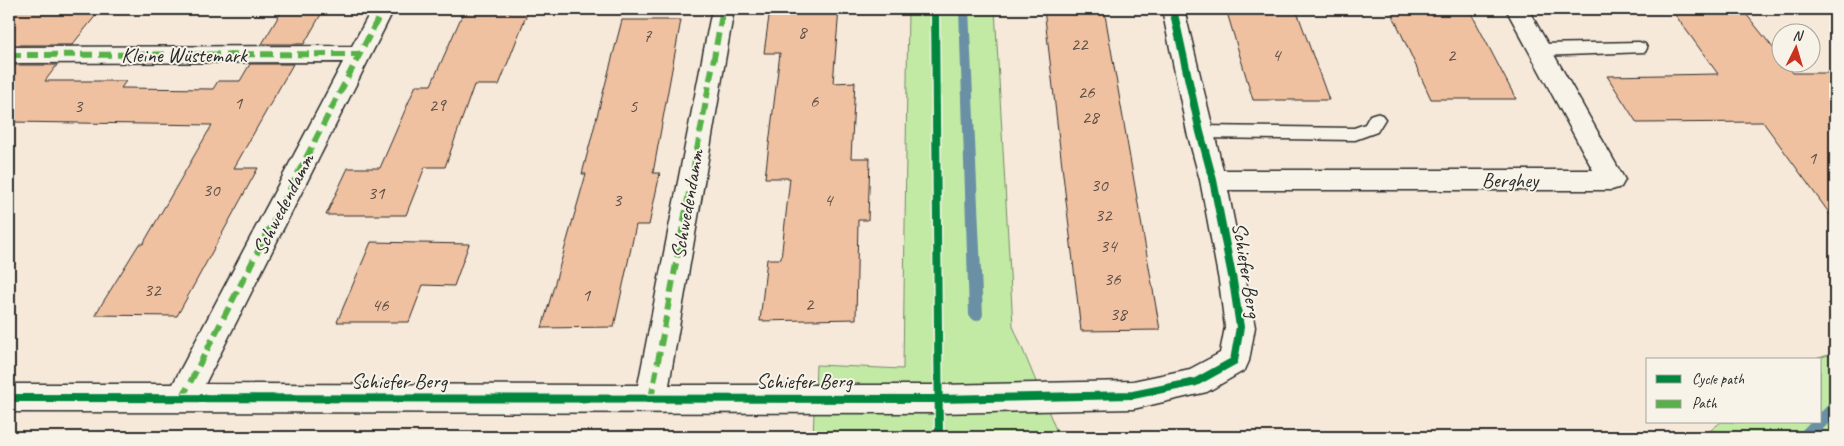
<svg xmlns="http://www.w3.org/2000/svg" width="1844" height="446" viewBox="0 0 1844 446" font-family="Caveat,sans-serif">
<style>
.green{fill:#c2eaa5;stroke:#768a68}
.lines{fill:none;stroke-linecap:round;stroke-linejoin:round}
.stream{fill:#6b90a5;fill-rule:evenodd}
.building{fill:#f0c1a0;stroke:#2b2b2b}
.lane-casing{stroke:#2b2b2b;stroke-width:3}
.street-casing{stroke:#2b2b2b;stroke-width:3}
.lane{fill:#f7f3e8;fill-rule:evenodd}
.street{fill:#f7f3e8;fill-rule:evenodd}
.quiet{stroke:#56b246;stroke-width:6;stroke-dasharray:12 6;stroke-linecap:butt}
.cycleway-casing{stroke:#f7f3e8;stroke-width:11}
.cycleway{stroke:#00873e;stroke-width:8}
.labels{text-anchor:middle;stroke-width:4;stroke-linejoin:round;paint-order:stroke}
.number-label{font-size:19px;fill:#5c5048}
.street-label{font-size:21px;fill:#2b2b2b;stroke:#f7f3e8}
</style>
<rect width="100%" height="100%" fill="#f6e9da"/>
<filter id="ink" filterUnits="userSpaceOnUse"><feTurbulence type="fractalNoise" baseFrequency=".02" numOctaves="2"/><feDisplacementMap in="SourceGraphic" scale="10" xChannelSelector="R" yChannelSelector="G"/><feConvolveMatrix kernelMatrix="1 2 1 2 8 2 1 2 1" color-interpolation-filters="sRGB"/></filter>
<g filter="url(#ink)">
<!-- green -->
<g class="green">
<path d="M908,9h87l18,317 46,111h-246l3,-72 87,4z"/>
<path d="M1835,353v84h-133l19,-15h99v-62h-8z"/>
</g>
<g class="lines">
<!-- stream -->
<g class="stream">
<path d="M959,9h10l14,306 -2,4 -5,2 -5,-2 -2,-4z"/>
<path d="M1835,402v15l-20,20h-17l2,-5 10,-10h10v-9l10,-10z"/>
</g>
</g>
<!-- building -->
<g class="building">
<path d="M9,9h92l-29,36h-63z"/>
<path d="M283,9h41l-20,35h-42z"/>
<path d="M770,9h69l-6,74 22,-1 -4,76h19l-2,62h-10l-2,99 -96,2 7,-62h14l9,-81h-25l15,-125h-16z"/>
<path d="M1044,9h60l56,321 -79,1z"/>
<path d="M1226,9h70l33,91h-76z"/>
<path d="M1390,9h79l47,90h-85z"/>
<path d="M1671,9h71l40,50v3h2l9,11h42v148l-72,-99 -126,1 -30,-47 111,-2z"/>
<path d="M464,11h64l-29,74h-25l-29,82h-20l-19,48h-80l22,-47h32l36,-83h15z"/>
<path d="M622,20h59l-28,153h7l-11,52h-13l-22,102 -72,1 44,-154h-4z"/>
<path d="M250,64h43l-59,104h24l-81,148 -82,-1 44,-71h4l69,-119 -200,-3 -3,5v-62h48l-12,16h81l-5,7 92,1 5,-8h22z"/>
<path d="M371,242l98,2 -15,42 -31,-1 -14,37h-72z"/>
</g>
<g class="lines">
<!-- lane casing -->
<g class="lane-casing">
<g id="lane">
<path d="M1639,42l6,2 2,4 -2,4 -105,4 -6,-2 -2,-4 2,-4 6,-2z"/>
<path d="M1376,113l6,2 3,4 -8,13 -22,8 -155,-2 -6,-1 -3,-5 3,-5 6,-1 154,2 11,-4 5,-9z"/>
</g>
</g>
<!-- street casing -->
<g class="street-casing">
<path id="street" d="M372,9h22l-189,375 433,1 74,-376h22l-65,376h270l194,-4 57,-12 30,-16 5,-26 -6,-46 -19,-101 -13,-48 -25,-123h22l39,161h370l-87,-161h22l97,171 -4,7 -9,3h-384l27,137 -6,34 -4,9 -38,22 -74,17 -194,4 -930,-1v-28h164l170,-322 -334,1v-16l343,-1z"/>
</g>
<!-- lane -->
<use href="#lane" class="lane"/>
<!-- street -->
<use href="#street" class="street"/>
<!-- quiet -->
<g class="quiet">
<path d="M9,55l350,-1"/>
<path d="M182,398l201,-389"/>
<path d="M651,399l72,-390"/>
</g>
<!-- cycleway casing -->
<g class="cycleway-casing">
<g id="cycleway">
<path d="M935,9l4,428"/>
<path d="M9,398l930,1 194,-4 63,-13 38,-21 6,-34 -7,-46 -20,-101 -13,-48 -27,-123"/>
</g>
</g>
<!-- cycleway -->
<use href="#cycleway" class="cycleway"/>
</g>
</g>
<g class="labels">
<!-- number labels -->
<g class="number-label">
<text x="802" y="38">8</text>
<text x="647" y="42">7</text>
<text x="1079" y="50">22</text>
<text x="1276" y="61">4</text>
<text x="1451" y="61">2</text>
<text x="1086" y="98">26</text>
<text x="814" y="107">6</text>
<text x="238" y="109">1</text>
<text x="437" y="111">29</text>
<text x="78" y="112">3</text>
<text x="633" y="112">5</text>
<text x="1090" y="123">28</text>
<text x="1812" y="164">1</text>
<text x="1099" y="191">30</text>
<text x="211" y="196">30</text>
<text x="376" y="199">31</text>
<text x="617" y="206">3</text>
<text x="828" y="206">4</text>
<text x="1103" y="221">32</text>
<text x="1108" y="252">34</text>
<text x="1112" y="285">36</text>
<text x="152" y="296">32</text>
<text x="586" y="301">1</text>
<text x="809" y="310">2</text>
<text x="380" y="311">46</text>
<text x="1118" y="320">38</text>
</g>
<!-- street labels -->
<g class="street-label">
<text x="184" y="62">Kleine Wüstemark</text>
<text x="1510" y="187">Berghey</text>
<text transform="translate(283 204) rotate(-63)" y="7">Schwedendamm</text>
<text transform="translate(687 204) rotate(-80)" y="7">Schwedendamm</text>
<text transform="translate(1247 270) rotate(81)" y="7">Schiefer Berg</text>
<text x="399" y="388">Schiefer Berg</text>
<text x="804" y="388">Schiefer Berg</text>
</g>
</g>
<!-- margin -->
<rect width="1844" height="446" fill="none" stroke="#f7f3e8" stroke-width="30"/>
<rect x="15" y="15" width="1814" height="416" fill="none" stroke="#2b2b2b" stroke-width="2" filter="url(#ink)"/>
<!-- legend -->
<rect x="1646" y="358" width="175" height="65" fill="#f7f3e8" stroke="#a5a39c"/>
<rect x="1656" y="375" width="25" height="8" fill="#00873e" stroke="#a5a39c"/>
<text x="1692" y="384" font-size="15" fill="#2b2b2b">Cycle path</text>
<rect x="1656" y="400" width="25" height="8" fill="#56b246" stroke="#a5a39c"/>
<text x="1692" y="408" font-size="15" fill="#2b2b2b">Path</text>
<!-- north arrow -->
<g transform="translate(1796 48) rotate(5)"><circle r="24" fill="#f7f3e8" stroke="#a5a39c"/>
<path d="M0-4L9 19L0 12L-9 19Z" fill="#c8321e"/>
<text y="-8" font-size="14" font-weight="bold" text-anchor="middle" fill="#2b2b2b">N</text>
</g>
</svg>
